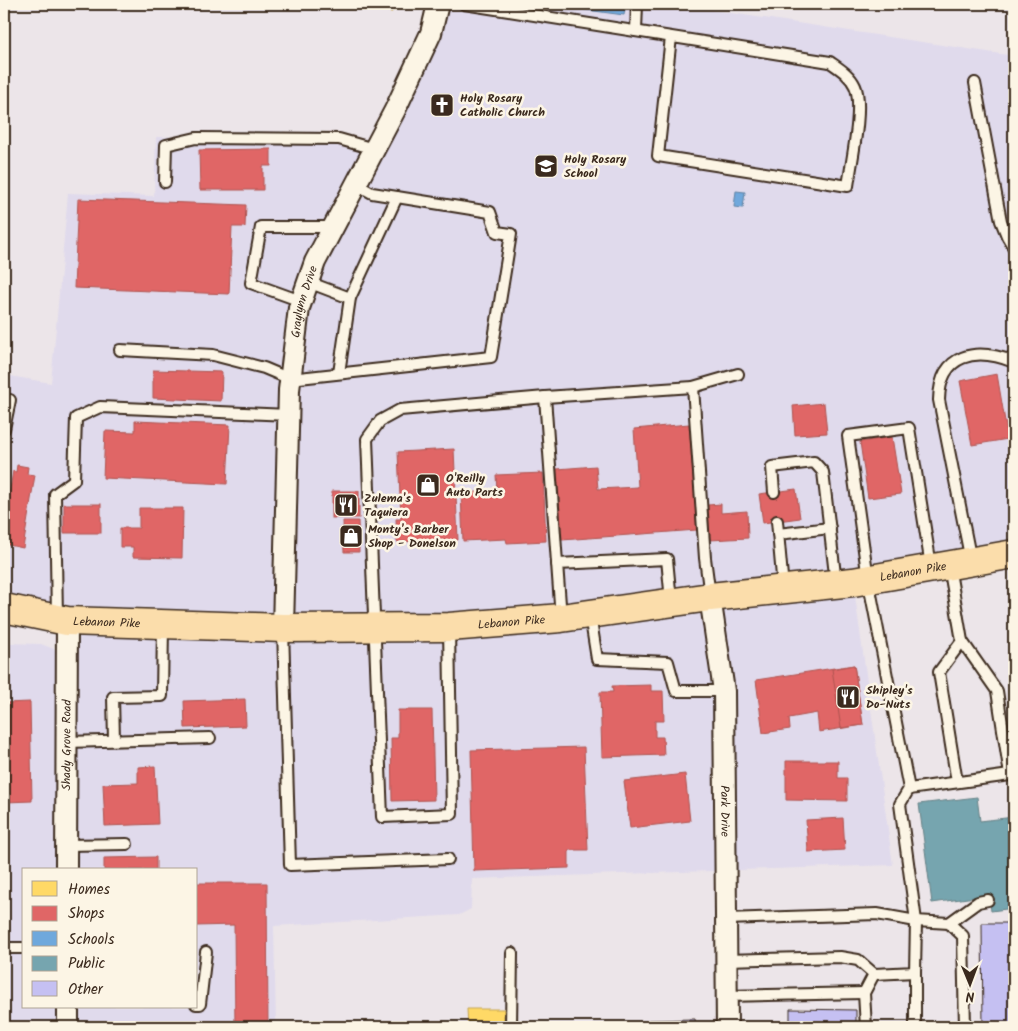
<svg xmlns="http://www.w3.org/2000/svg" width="1018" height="1031" viewBox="0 0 1018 1031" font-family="Kalam,sans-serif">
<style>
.built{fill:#e0daec;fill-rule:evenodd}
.homes{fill:#ffd966;stroke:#c4a450}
.shops{fill:#e06666;stroke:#ae5450}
.schools{fill:#6fa8dc;stroke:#5f82a3}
.public{fill:#76a5af;stroke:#648084}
.building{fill:#c5c0f2;stroke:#3b2a1e}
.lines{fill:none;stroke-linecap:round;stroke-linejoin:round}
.service-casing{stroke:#3b2a1e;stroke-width:14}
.minor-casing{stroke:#3b2a1e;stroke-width:24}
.primary-casing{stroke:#3b2a1e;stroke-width:31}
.service{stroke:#fcf5e5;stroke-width:10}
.minor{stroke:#fcf5e5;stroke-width:20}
.primary{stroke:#fbddab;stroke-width:28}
.labels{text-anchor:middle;stroke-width:5;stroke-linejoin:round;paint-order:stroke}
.poi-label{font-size:12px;font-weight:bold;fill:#3b2a1e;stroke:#fcf5e5;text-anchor:start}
.street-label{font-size:12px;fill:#3b2a1e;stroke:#fcf5e5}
</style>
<rect width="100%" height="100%" fill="#ece5e9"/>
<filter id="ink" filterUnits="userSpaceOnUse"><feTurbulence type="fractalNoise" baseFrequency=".02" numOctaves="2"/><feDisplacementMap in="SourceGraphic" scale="10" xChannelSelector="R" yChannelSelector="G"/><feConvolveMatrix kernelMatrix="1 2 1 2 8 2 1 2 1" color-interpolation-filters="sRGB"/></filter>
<g filter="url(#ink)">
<!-- built -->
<path class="built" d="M438,4h234l342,52v498l-161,28 40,283 -421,14 -1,30 -12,6 -185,11 2,101h-272v-384l37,1 26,10v-33l-63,-13v-233l47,8 17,-190 86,3 2,-59 183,-3 37,10zM24,870h172v137h-172z"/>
<!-- homes -->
<g class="homes">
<path d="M361,4h32l-1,8 -31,-4z"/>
<path d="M467,1009h37v18h-36z"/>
</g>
<!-- shops -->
<g class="shops">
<path d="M271,149v17h-8v24h-63l-1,-40z"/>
<path d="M78,199l168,6 -1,22h-13l-3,67 -155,-6z"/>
<path d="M153,370l69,2 -1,29 -68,-3z"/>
<path d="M997,374l11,65 -36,6 -12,-64z"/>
<path d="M824,403l3,30 -32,2 -2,-29z"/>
<path d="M135,421l95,4 -3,59 -124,-6 2,-47 30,1z"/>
<path d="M689,424l8,106 -135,10 -5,-71 39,-3 2,23 40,-2 -4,-58z"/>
<path d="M892,437l9,57 -33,4 -8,-56z"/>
<path d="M454,449l4,91 -61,2 -1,-23h5l-3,-67z"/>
<path d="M17,465l11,2 -1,7 8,1 -12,73 -19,-4v-18l9,-55 3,1z"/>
<path d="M543,473l3,68 -39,2 -1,-4 -43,2 -2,-48 36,-2 -1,-16z"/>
<path d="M796,489l4,29 -37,5 -4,-29z"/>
<rect x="332" y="491" width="27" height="27"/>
<rect x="64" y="504" width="37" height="29"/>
<path d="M721,504v9l26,-2 1,27 -38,2 -2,-35z"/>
<path d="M139,508h44l-1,50 -49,-1v-10h-13v-19h19z"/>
<path d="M343,521h15l1,31h-15z"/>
<path d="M854,665l9,60 -44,7 -2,-19 -28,5 1,11 -27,4 -7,-53z"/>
<path d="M854,665l9,60 -22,3 -9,-59z"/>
<path d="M651,685v6h12l1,30h-9v16h8l1,18 -62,2 -2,-65h13l-1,-6z"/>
<path d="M245,699l1,27 -61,2 -1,-27z"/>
<path d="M30,702l2,99 -26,1v-5h-2v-94z"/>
<path d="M398,710h34l2,90 -42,1 -1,-63h7z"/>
<path d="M584,747l4,103h-19v18l-95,3 -3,-121z"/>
<path d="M786,761h52v17h9v23l-61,-1z"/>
<path d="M155,766l3,58 -53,2 -2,-42 35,-1v-16z"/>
<path d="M685,774l5,47 -60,7 -6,-47z"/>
<path d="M843,818l2,32 -37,2 -2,-32z"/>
<path d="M156,857v13h-52v-12z"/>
<path d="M196,883h71l1,144h-33l-1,-102 -38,1z"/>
</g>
<!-- schools -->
<g class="schools">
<path d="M542,4h84l-2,11z"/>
<path d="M736,191l9,1 -2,16 -9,-1z"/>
</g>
<!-- public -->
<path class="public" d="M977,797l3,24 34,-4v52h-2l2,39 -23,3 -2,-16 -57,8 -13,-99z"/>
<!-- building -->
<g class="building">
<path d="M982,923h32v104h-31z"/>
<path d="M790,1009l66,1v17h-66z"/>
<path d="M695,1019l1,8h-48v-7z"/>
</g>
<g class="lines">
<!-- service casing -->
<g class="service-casing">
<g id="service">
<path d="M464,4l366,58c10,7 20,13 25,24 9,19 -4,78 -7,100l-190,-30 13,-119"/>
<path d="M636,31l1,-27"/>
<path d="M975,83l26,138 6,15 7,12"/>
<path d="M165,182l1,-37 30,-7 143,1 35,10"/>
<path d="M308,282l42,16"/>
<path d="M301,301l-50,-18 10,-56h73"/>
<path d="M120,350l93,5 51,13 26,11 201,-22 20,-123 -14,-2 -7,-20 -118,-19 -16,-9"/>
<path d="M339,373l11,-75 47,-101"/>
<path d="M693,387l12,171 5,38"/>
<path d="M545,397l16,221"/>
<path d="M4,429l6,-29"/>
<path d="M774,492l-2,-25 42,-5 9,10 13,111"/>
<path d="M777,521l6,67"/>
<path d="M778,534l52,-6"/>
<path d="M971,561l-32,-161c1,-47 37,-53 75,-38"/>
<path d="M557,564l110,-5 4,42"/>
<path d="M931,566l-22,-138 -61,8 20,143 41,210 -9,15 16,117 33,2 14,13 2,91"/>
<path d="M949,566l13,75 -23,31 18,110"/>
<path d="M590,615l7,44 71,3 8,29h48"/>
<path d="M57,617l-2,-123 19,-14 2,-62 24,-11 189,8"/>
<path d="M449,628l3,186 -70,3 -15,-378 13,-18 20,-11 145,-13 148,-10 45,-13"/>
<path d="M283,629l7,236 158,-6"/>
<path d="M114,740l-1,-43 49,-1 1,-71"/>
<path d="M67,742l143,-4"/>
<path d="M909,789l101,-14 -13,-84 -35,-50"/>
<path d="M66,845l61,-1"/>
<path d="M726,919l151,-5 39,7 -1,51 -41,2 -16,-14 -18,-3 -114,3"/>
<path d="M949,923l29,-21 10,-2"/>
<path d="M4,948h20"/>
<path d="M915,972v55"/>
<path d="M726,996l138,-3"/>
<path d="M196,1004h4l6,-52"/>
<path d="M511,1027l1,-74"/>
<path d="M866,1027l-2,-34 10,-19"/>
</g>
</g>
<!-- minor casing -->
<g class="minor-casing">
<g id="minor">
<path id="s1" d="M710,597l14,94 3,336"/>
<path id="s2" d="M283,628l6,-238 10,-82 16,-46 80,-152 36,-77 7,-29"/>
<path id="s3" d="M66,870l1,-249"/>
<path d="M68,1007v20"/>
</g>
</g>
<!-- primary casing -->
<g class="primary-casing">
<g id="primary">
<path id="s4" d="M4,608l63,13 216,7 166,-1 112,-9 149,-21 143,-15 161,-28"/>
</g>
</g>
<!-- service -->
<use href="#service" class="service"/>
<!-- minor -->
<use href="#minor" class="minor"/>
<!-- primary -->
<use href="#primary" class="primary"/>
</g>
</g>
<!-- icons -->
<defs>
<g id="church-square" transform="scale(1.25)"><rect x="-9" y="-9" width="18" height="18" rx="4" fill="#3b2a1e" stroke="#fcf5e5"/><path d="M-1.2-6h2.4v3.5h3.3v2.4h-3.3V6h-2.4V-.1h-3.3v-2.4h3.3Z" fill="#fff"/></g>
<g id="school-square" transform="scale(1.25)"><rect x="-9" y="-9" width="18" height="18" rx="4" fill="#3b2a1e" stroke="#fcf5e5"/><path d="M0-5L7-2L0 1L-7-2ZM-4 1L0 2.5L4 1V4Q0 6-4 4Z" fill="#fff"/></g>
<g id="shop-square" transform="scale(1.25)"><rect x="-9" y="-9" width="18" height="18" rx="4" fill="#3b2a1e" stroke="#fcf5e5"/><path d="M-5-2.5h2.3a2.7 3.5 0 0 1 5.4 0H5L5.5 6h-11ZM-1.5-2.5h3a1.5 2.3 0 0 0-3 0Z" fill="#fff"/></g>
<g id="restaurant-square" transform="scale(1.25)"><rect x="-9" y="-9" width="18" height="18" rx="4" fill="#3b2a1e" stroke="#fcf5e5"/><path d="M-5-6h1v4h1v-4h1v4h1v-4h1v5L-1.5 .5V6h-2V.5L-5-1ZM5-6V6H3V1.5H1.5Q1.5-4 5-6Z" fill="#fff"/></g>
</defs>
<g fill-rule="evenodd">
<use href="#church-square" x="442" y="105"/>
<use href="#school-square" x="546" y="166"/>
<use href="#shop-square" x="428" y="485"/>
<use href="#restaurant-square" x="346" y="505"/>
<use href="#shop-square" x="351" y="536"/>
<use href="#restaurant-square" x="848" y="697"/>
</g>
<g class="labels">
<!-- poi labels -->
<g class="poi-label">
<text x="460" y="102">Holy Rosary<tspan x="460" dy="14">Catholic Church</tspan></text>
<text x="564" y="163">Holy Rosary<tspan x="564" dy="14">School</tspan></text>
<text x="446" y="482">O'Reilly<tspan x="446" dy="14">Auto Parts</tspan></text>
<text x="364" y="502">Zulema's<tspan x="364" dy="14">Taquiera</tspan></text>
<text x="368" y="533">Monty's Barber<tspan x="368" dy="14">Shop - Donelson</tspan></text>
<text x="866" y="694">Shipley's<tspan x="866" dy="14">Do-Nuts</tspan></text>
</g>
<!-- street labels -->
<g class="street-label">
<text dy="4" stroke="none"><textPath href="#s2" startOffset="328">Graylynn Drive</textPath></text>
<text dy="4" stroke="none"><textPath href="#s4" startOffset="914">Lebanon Pike</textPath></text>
<text dy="4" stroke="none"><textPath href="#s4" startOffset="104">Lebanon Pike</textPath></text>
<text dy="4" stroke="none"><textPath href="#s4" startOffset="509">Lebanon Pike</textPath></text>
<text dy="4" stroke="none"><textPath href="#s3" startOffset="125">Shady Grove Road</textPath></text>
<text dy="4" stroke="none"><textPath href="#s1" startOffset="215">Park Drive</textPath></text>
</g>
</g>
<!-- margin -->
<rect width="1018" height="1031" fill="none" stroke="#fcf5e5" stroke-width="20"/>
<rect x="10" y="10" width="998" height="1011" fill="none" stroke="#3b2a1e" stroke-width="2" filter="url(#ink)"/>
<!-- legend -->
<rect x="22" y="868" width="175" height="140" fill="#fcf5e5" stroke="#afa495"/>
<rect x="32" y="881" width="25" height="15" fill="#ffd966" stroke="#afa495"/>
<text x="68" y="894" font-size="15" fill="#3b2a1e">Homes</text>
<rect x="32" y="906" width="25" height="15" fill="#e06666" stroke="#afa495"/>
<text x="68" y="918" font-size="15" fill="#3b2a1e">Shops</text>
<rect x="32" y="931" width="25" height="15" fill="#6fa8dc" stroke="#afa495"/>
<text x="68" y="944" font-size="15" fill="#3b2a1e">Schools</text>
<rect x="32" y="956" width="25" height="15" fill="#76a5af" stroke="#afa495"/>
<text x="68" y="968" font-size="15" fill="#3b2a1e">Public</text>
<rect x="32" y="981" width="25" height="15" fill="#c5c0f2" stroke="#afa495"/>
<text x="68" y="994" font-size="15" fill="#3b2a1e">Other</text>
<!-- north arrow -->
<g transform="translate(970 984) rotate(179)" stroke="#fcf5e5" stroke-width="4" paint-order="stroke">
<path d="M0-4L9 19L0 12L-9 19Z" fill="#3b2a1e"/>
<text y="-8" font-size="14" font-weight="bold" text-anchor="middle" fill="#3b2a1e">N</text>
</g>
</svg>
